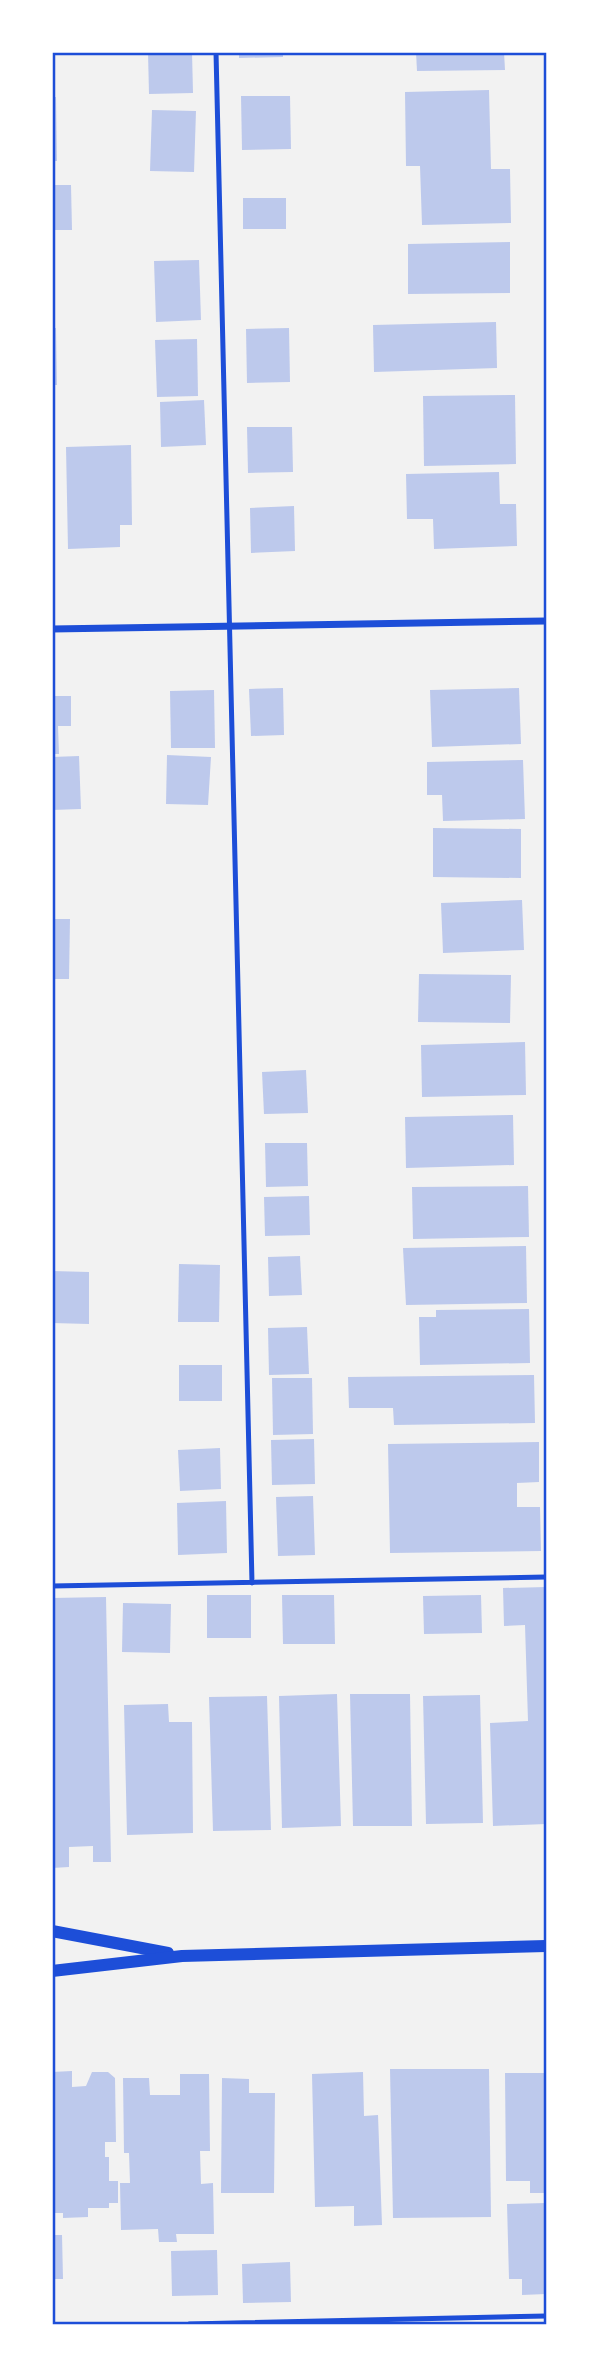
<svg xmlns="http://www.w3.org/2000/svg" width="599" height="2377" viewBox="0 0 599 2377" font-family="'DejaVu Sans',sans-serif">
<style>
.building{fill:#bdc9ec}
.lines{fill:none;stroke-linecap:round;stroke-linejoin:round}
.service{stroke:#1d4ed8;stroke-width:5}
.minor{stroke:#1d4ed8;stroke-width:7}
.tertiary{stroke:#1d4ed8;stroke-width:12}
.neatline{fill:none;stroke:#1d4ed8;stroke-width:2.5}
</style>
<rect width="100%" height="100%" fill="#f2f2f2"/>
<!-- building -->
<g class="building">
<path d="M148,52h44l1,41 -44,1z"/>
<path d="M239,52h44v5l-44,1z"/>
<path d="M416,52h88l1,18 -88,1z"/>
<path d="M489,90l2,79h19l1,54 -89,2 -2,-59h-14l-1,-74z"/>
<path d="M241,96h49l1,53 -49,1z"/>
<path d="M52,97h4l1,64h-5z"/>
<path d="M152,110l44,1 -2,61 -44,-1z"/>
<path d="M52,185h19l1,45h-20z"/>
<rect x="243" y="198" width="43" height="31"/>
<path d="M510,242v51l-102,1v-50z"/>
<path d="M199,260l2,60 -45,2 -2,-61z"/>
<path d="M496,322l1,46 -123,4 -1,-47z"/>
<path d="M52,328h4l1,57h-5z"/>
<path d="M289,328l1,54 -43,1 -1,-54z"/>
<path d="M197,339l1,57 -41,1 -2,-57z"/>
<path d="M515,395l1,69 -92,2 -1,-70z"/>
<path d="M204,400l2,45 -45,2 -1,-45z"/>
<path d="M247,427h45l1,45 -45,1z"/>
<path d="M131,445l1,80h-12v22l-52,2 -2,-102z"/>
<path d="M499,472l1,32h16l1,42 -83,3 -1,-30h-26l-1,-45z"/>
<path d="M294,506l1,45 -44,2 -1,-45z"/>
<path d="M283,688l1,47 -33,1 -2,-47z"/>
<path d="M519,688l2,56 -89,3 -2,-57z"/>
<path d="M214,690l1,58h-44l-1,-57z"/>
<path d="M52,696h19v30h-13l1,28h-7z"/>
<path d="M167,755l44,2 -3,48 -42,-1z"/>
<path d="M79,756l2,53 -29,1v-53z"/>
<path d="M523,760l2,59 -82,2 -1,-26h-15v-33z"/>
<path d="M433,828l88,1v49l-88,-1z"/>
<path d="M522,900l2,50 -81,3 -2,-50z"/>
<path d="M52,919h18l-1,60h-17z"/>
<path d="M419,974l92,1 -1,48 -92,-1z"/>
<path d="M525,1042l1,53 -104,2 -1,-52z"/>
<path d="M306,1070l2,43 -44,1 -2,-42z"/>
<path d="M513,1115l1,50 -108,3 -1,-51z"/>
<path d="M265,1143h42l1,43 -42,1z"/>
<path d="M528,1186l1,51 -116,2 -1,-52z"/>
<path d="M309,1196l1,39 -45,1 -1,-39z"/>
<path d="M526,1246l1,57 -121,2 -3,-57z"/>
<path d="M300,1256l2,39 -33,1 -1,-39z"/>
<path d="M179,1264l41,1 -1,57h-41z"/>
<path d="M52,1271l37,1v52l-37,-1z"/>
<path d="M529,1309l1,54 -110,2 -1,-48h17v-7z"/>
<path d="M307,1327l2,47 -40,1 -1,-47z"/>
<rect x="179" y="1365" width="43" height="36"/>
<path d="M534,1375l1,48 -141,2 -1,-17h-44l-1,-31z"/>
<path d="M272,1378h40l1,56 -40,1z"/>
<path d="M314,1439l1,45 -43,1 -1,-45z"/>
<path d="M539,1442v40l-22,1v24h23l1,44 -151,2 -2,-109z"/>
<path d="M220,1448l1,41 -41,2 -2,-41z"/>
<path d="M313,1496l2,59 -37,1 -2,-59z"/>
<path d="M226,1501l1,52 -49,2 -1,-52z"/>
<path d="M546,1587v237l-53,2 -3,-103 38,-2 -3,-96 -21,1 -1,-38z"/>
<rect x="207" y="1595" width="44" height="43"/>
<path d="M282,1595h52l1,49h-52z"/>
<path d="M481,1595l1,38 -58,1 -1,-38z"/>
<path d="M106,1597l5,265h-18v-16l-24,1v20l-17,1v-270z"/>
<path d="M123,1603l48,1 -1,49 -48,-1z"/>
<path d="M337,1694l4,132 -59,2 -3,-132z"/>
<path d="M350,1694h60l2,132h-59z"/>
<path d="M480,1695l3,128 -57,1 -3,-128z"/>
<path d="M267,1696l4,134 -58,1 -4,-134z"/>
<path d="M168,1704l1,18h23l1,111 -66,2 -3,-130z"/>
<path d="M390,2069h99l2,148 -98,1z"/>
<path d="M72,2071v16l14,-1 6,-14h16l7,6 1,64h-11v15h4v24h9v22h-9v5h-21v9l-25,1v-5h-11v-141z"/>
<path d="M363,2072l1,44 14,-1 4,110 -28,1v-20l-39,1 -3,-133z"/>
<path d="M505,2073h41v120h-16v-12h-24z"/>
<path d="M180,2074h29l1,77h-10l1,33 12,-1 1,51h-38l1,8h-18l-1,-13 -37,1 -1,-47h10l-1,-30h-5l-1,-75h26l1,17h30z"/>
<path d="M222,2078l27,1v14h26l-1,100h-53z"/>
<path d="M546,2203v91l-24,1v-16h-13l-2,-75z"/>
<path d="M52,2235h10l1,44h-11z"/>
<path d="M217,2250l1,45 -46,1 -1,-45z"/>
<path d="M290,2262l1,40 -48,1 -1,-39z"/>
</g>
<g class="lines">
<!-- service -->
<g class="service">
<path d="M216,52l36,1531"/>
<path d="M52,1586l494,-9"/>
<path d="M189,2324l357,-8"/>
</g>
<!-- minor -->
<path class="minor" d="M52,629l494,-8"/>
<!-- tertiary -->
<g class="tertiary">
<path d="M52,1931l116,22"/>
<path d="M52,1971l130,-15 364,-10"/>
</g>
</g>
<!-- border -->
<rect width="599" height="2377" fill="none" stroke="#ffffff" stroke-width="108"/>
<rect x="54" y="54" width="491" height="2269" class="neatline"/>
</svg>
